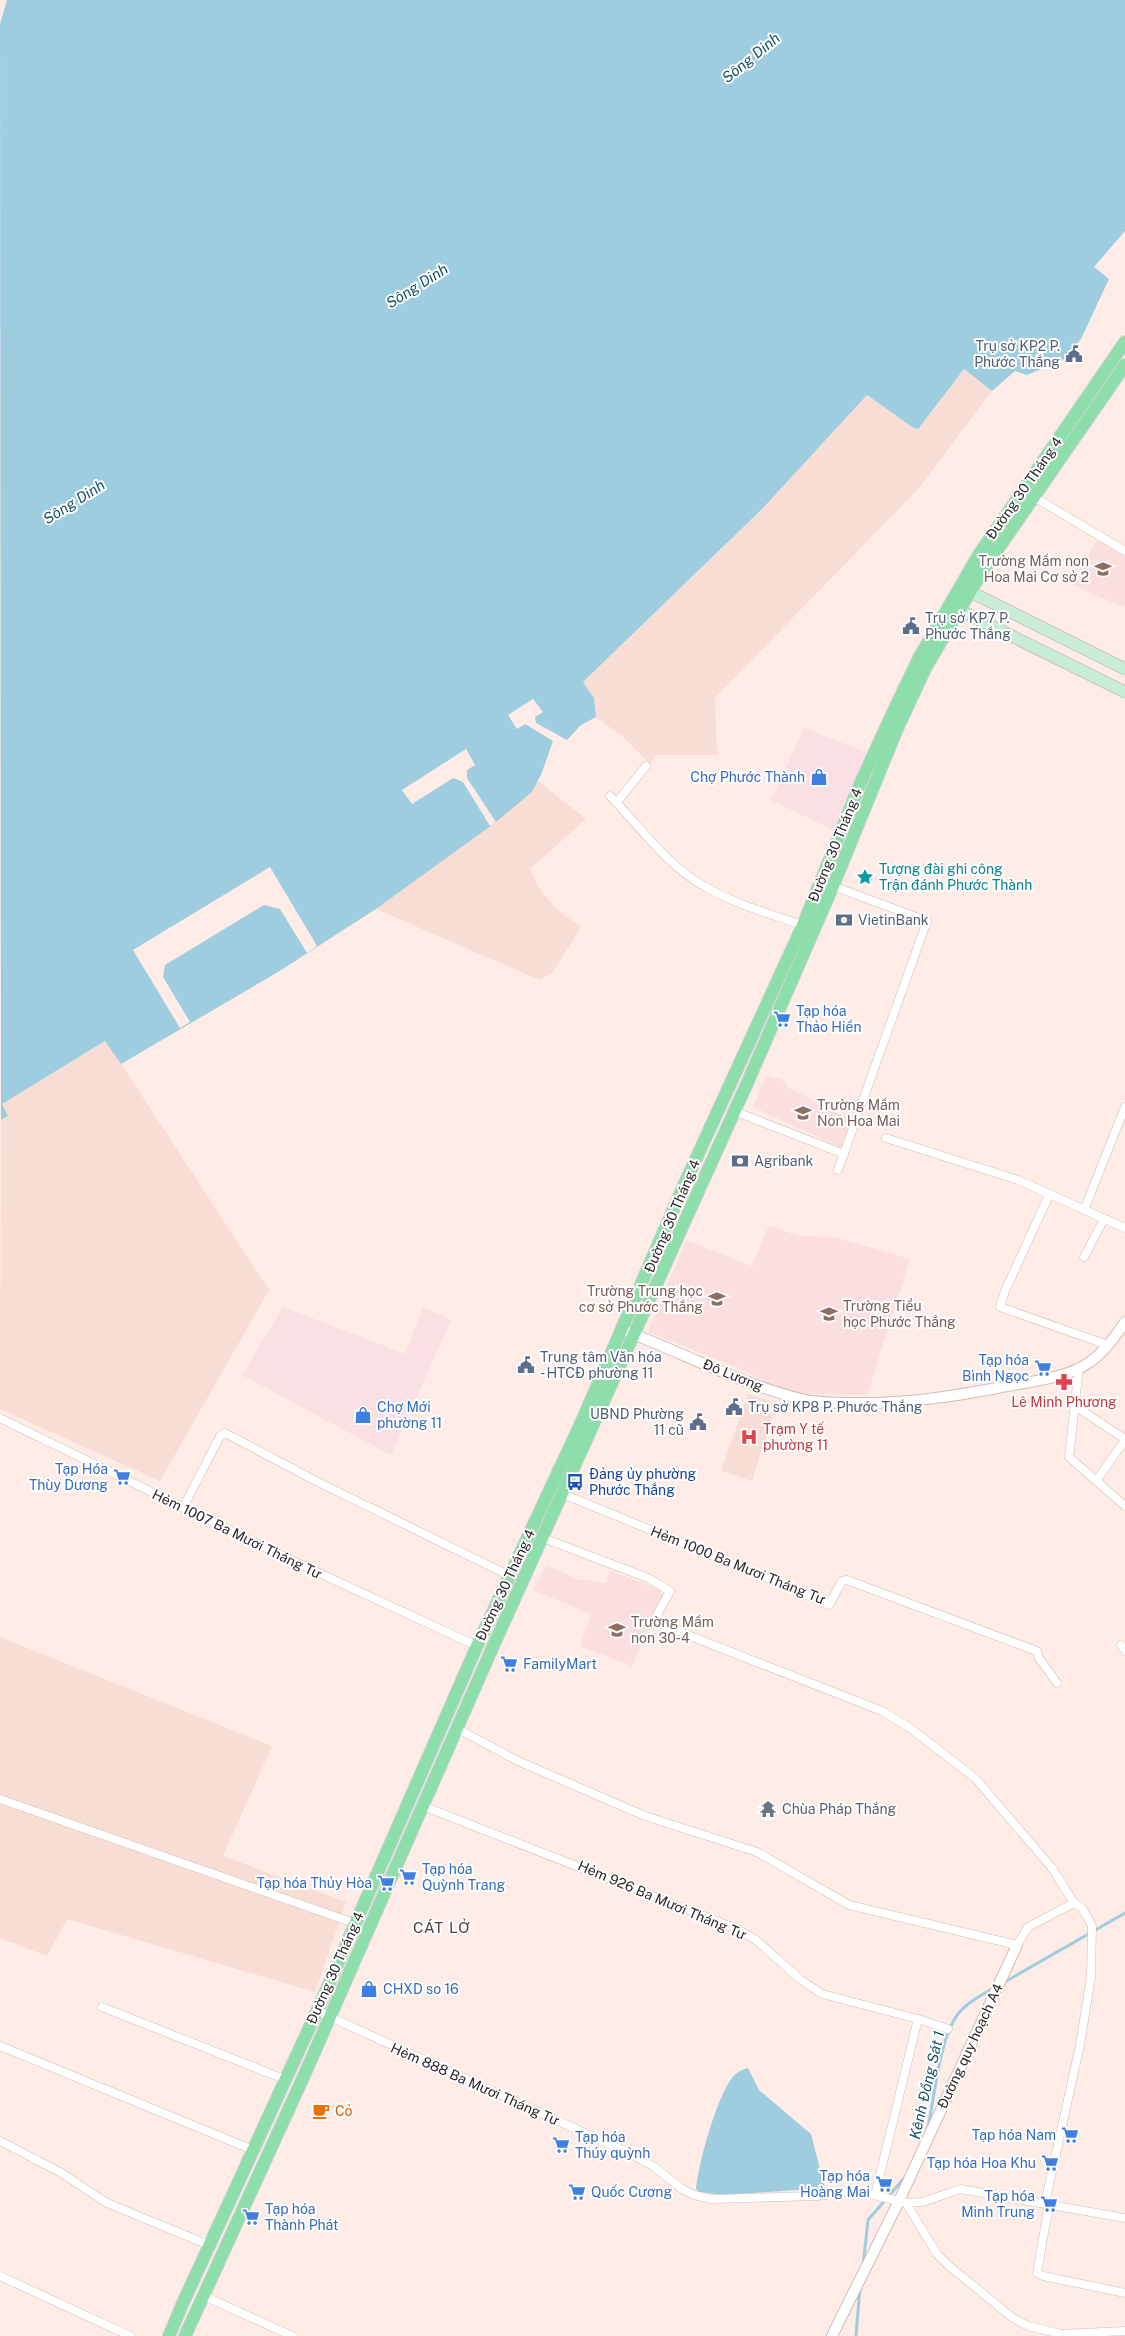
<svg xmlns="http://www.w3.org/2000/svg" width="1125" height="2336" viewBox="0 0 1125 2336" font-family="'Public Sans',sans-serif">
<style>
.commercial{fill:#fadfe3}
.built{fill:#f8ddd4}
.education{fill:#fbdfdf}
.water{fill:#9fcde0}
.pier{fill:#ffece6}
.lines{fill:none;stroke-linecap:round;stroke-linejoin:round}
.stream{stroke:#9fcde0;stroke-width:3}
.minor-casing{stroke:#cfbdb6;stroke-width:9}
.tertiary-casing{stroke:#cfbdb6;stroke-width:12}
.secondary-casing{stroke:#cfbdb6;stroke-width:13}
.primary-casing{stroke:#d5d4d3;stroke-width:14}
.minor{stroke:#fff;stroke-width:8}
.tertiary{stroke:#fff;stroke-width:10}
.secondary{stroke:#c7eed5;stroke-width:11}
.primary{stroke:#8edeac;stroke-width:12}
.labels{text-anchor:middle;stroke-width:4;stroke-linejoin:round;paint-order:stroke}
.service-label{font-size:14px;fill:#4e5e75;stroke:#fff;text-anchor:start}
.street-label{font-size:14px;fill:#2e2725;stroke:#fff}
.education-label{font-size:14px;fill:#785e54;stroke:#fff;text-anchor:start}
.shop-label{font-size:14px;fill:#366cbe;stroke:#fff;text-anchor:end}
.culture-label{font-size:14px;fill:#0d838f;stroke:#fff;text-anchor:start}
.health-label{font-size:14px;fill:#be3a42;stroke:#fff}
.transit-label{font-size:14px;fill:#164399;stroke:#fff;text-anchor:start}
.worship-label{font-size:14px;fill:#5b616d;stroke:#fff;text-anchor:start}
.food-label{font-size:14px;fill:#c56008;stroke:#fff;text-anchor:start}
.water-label{font-size:15px;font-style:italic;fill:#185368;stroke:#fff}
.neighbourhood-label{font-size:15px;letter-spacing:1px;fill:#4c3e39;stroke:#fff}
</style>
<rect width="100%" height="100%" fill="#ffece6"/>
<!-- commercial -->
<g class="commercial">
<path d="M804,728l64,25 -35,77 -62,-30z"/>
<path d="M283,1307l122,47 18,-47 28,13 -60,135 -149,-80z"/>
</g>
<!-- built -->
<g class="built">
<path d="M964,369l28,22 -74,98 -203,209 2,57h-61l-6,9 -27,-27 -27,-20 -2,-19 -11,-16 180,-174 104,-113 45,32 6,2z"/>
<path d="M538,781l48,38 -56,50 7,16 20,25 24,17 -28,45 -13,8 -164,-71 114,-83 42,-34z"/>
<path d="M106,1041l163,249 -109,191 -160,-72 1,-305z"/>
<path d="M748,1394l28,9 -24,78 -31,-10z"/>
<path d="M0,1637l272,109 -49,110 123,46 -31,90 -248,-73 -20,37 -47,-18z"/>
</g>
<!-- education -->
<g class="education">
<path d="M1097,540l28,14v54l-54,-24z"/>
<path d="M766,1075l17,5 5,7 63,33 -9,28 -89,-41z"/>
<path d="M769,1225l29,11 37,1 75,22 -43,136 -66,-1 -27,-8 -31,-16 -95,-38 38,-92 66,26z"/>
<path d="M546,1565l31,14 29,4 4,-12 49,18 4,6 -31,71 -52,-20 11,-32 -58,-24z"/>
</g>
<!-- water -->
<g class="water">
<path d="M7,0h1118v231l-31,36 15,12 -28,60 -18,21 -36,15 -12,-4 -23,20 -28,-22 -46,60 -6,-2 -45,-32 -104,113 -180,174 11,16 2,19 -15,8 -14,15 -31,-17 -1,-6 8,-5 -10,-13 -25,16 9,14 8,-5 28,17 -12,34 -9,17 -36,30 -120,87 -98,63 -157,92 -16,-23 -103,63 6,12 -7,4 -1,-1096z"/>
<path d="M748,2068l11,22 52,44 14,54 -100,7 -26,-3 -3,-3c3,-28 18,-81 32,-105 4,-8 11,-14 20,-16z"/>
</g>
<!-- pier -->
<g class="pier">
<path d="M466,749l9,16 -8,5v8l29,44 -6,4 -27,-44 -10,-4 -41,26 -10,-14z"/>
<path d="M270,867l47,79 -10,7 -27,-44 -16,-4 -99,60 -2,12 27,45 -10,6 -47,-78z"/>
</g>
<g class="lines">
<!-- stream -->
<g class="stream">
<path d="M1003,1983l122,-70"/>
<path d="M928,2127c7,-32 11,-88 30,-113 9,-12 23,-18 35,-26"/>
<path d="M863,2266l5,-46 38,-44"/>
<path d="M856,2336l4,-49"/>
</g>
<!-- minor casing -->
<g class="minor-casing">
<g id="minor">
<path d="M1034,497l91,54"/>
<path d="M610,796c30,30 56,69 94,90 30,18 66,28 99,39"/>
<path d="M617,802l29,-36"/>
<path d="M830,885l97,36 -89,249"/>
<path d="M734,1111l110,43"/>
<path d="M886,1138l132,42 107,48"/>
<path d="M1049,1195l-44,96 -5,16 108,38"/>
<path d="M1084,1210l41,-103"/>
<path d="M1084,1257l20,-38"/>
<path d="M1079,1367l-10,90 56,49"/>
<path d="M1075,1406l50,33"/>
<path d="M0,1418l291,142 186,86"/>
<path d="M1096,1481l29,-41"/>
<path d="M563,1494l217,89 49,22 13,-24 5,-1 190,71 2,7 18,25"/>
<path d="M183,1508l37,-72 5,-3 91,48 194,95"/>
<path d="M543,1538l105,40 22,13 -12,22 -1,10 225,88 28,17 65,50 77,90 22,35 8,5 10,18 -1,51 -11,68 -35,158"/>
<path d="M1121,1645l4,6"/>
<path d="M458,1729l60,32 127,55 112,36 92,53 168,40 11,-18 46,-24"/>
<path d="M0,1799l354,124"/>
<path d="M423,1806l314,123 19,11 45,40 21,14 96,25 -43,176"/>
<path d="M102,2007l182,72"/>
<path d="M317,2011l314,143 22,12 29,23 12,6 18,4 105,-3 41,-5 48,12 17,-1 37,-13 165,29"/>
<path d="M918,2019l30,10"/>
<path d="M0,2046l253,104"/>
<path d="M0,2141l60,31 47,31 102,42"/>
<path d="M906,2203l31,51 11,11 65,53 15,8 33,8 64,-3"/>
<path d="M1049,2204l-12,69 6,3 82,17"/>
<path d="M0,2276l130,60"/>
<path d="M202,2295l90,41"/>
</g>
</g>
<!-- tertiary casing -->
<g class="tertiary-casing">
<g id="tertiary">
<path d="M628,1332c57,22 113,52 173,67 17,4 34,4 52,4 53,1 103,-7 154,-17 27,-5 60,-8 83,-24 14,-10 26,-26 35,-40"/>
<path d="M832,2336l67,-135 118,-256"/>
</g>
</g>
<!-- secondary casing -->
<g class="secondary-casing">
<g id="secondary">
<path d="M963,588l162,81"/>
<path d="M953,607l172,85"/>
</g>
</g>
<!-- primary casing -->
<g class="primary-casing">
<g id="primary">
<path d="M169,2336l13,-31 135,-294 160,-365 104,-223 103,-238 119,-260 57,-141 36,-78 23,-48 59,-102 147,-214"/>
<path d="M185,2336l118,-258 188,-427 258,-572 84,-193 64,-157 29,-62 56,-95 143,-207"/>
</g>
</g>
<!-- minor -->
<use href="#minor" class="minor"/>
<!-- tertiary -->
<use href="#tertiary" class="tertiary"/>
<!-- secondary -->
<use href="#secondary" class="secondary"/>
<!-- primary -->
<use href="#primary" class="primary"/>
</g>
<!-- icons -->
<defs>
<g id="civic-bare" transform="scale(1.35)"><path d="M-.6-6.5H3V-4.5H.6V-3L4-1V1h2V6H-6V1h2V-1L-.6-3ZM-1.2 2.5V6h2.4V2.5Z" fill="#5c6f8a" stroke="#fff" stroke-width="2.5" paint-order="stroke"/></g>
<g id="school-bare" transform="scale(1.35)"><path d="M0-5L7-2L0 1L-7-2ZM-4 1L0 2.5L4 1V4Q0 6-4 4Z" fill="#8d6e63" stroke="#fff" stroke-width="2.5" paint-order="stroke"/></g>
<g id="shop-bare" transform="scale(1.35)"><path d="M-5-2.5h2.3a2.7 3.5 0 0 1 5.4 0H5L5.5 6h-11ZM-1.5-2.5h3a1.5 2.3 0 0 0-3 0Z" fill="#3f7fe0" stroke="#fff" stroke-width="2.5" paint-order="stroke"/></g>
<g id="sight-bare" transform="scale(1.35)"><path d="M0-6L1.8-2.2L6-1.7L2.9 1.2L3.7 5.4L0 3.3L-3.7 5.4L-2.9 1.2L-6-1.7L-1.8-2.2Z" fill="#0f9aa8" stroke="#fff" stroke-width="2.5" paint-order="stroke"/></g>
<g id="bank-bare" transform="scale(1.35)"><path d="M-6-4H6V4H-6ZM0-2.3a2.3 2.3 0 1 0 0 4.6a2.3 2.3 0 1 0 0-4.6Z" fill="#5c6f8a" stroke="#fff" stroke-width="2.5" paint-order="stroke"/></g>
<g id="supermarket-bare" transform="scale(1.35)"><path d="M-6-5.5h2.5l.6 2H6L4.5 2H-2.5L-4.4-4H-6ZM-1.5 3.2a1.3 1.3 0 1 0 .1 0ZM3 3.2a1.3 1.3 0 1 0 .1 0Z" fill="#3f7fe0" stroke="#fff" stroke-width="2.5" paint-order="stroke"/></g>
<g id="pharmacy-bare" transform="scale(1.35)"><path d="M-2-6h4v4h4v4h-4v4h-4v-4h-4v-4h4Z" fill="#e0444e" stroke="#fff" stroke-width="2.5" paint-order="stroke"/></g>
<g id="hospital-bare" transform="scale(1.35)"><path d="M-5-5h3v3.5h4V-5h3V5h-3V1.5h-4V5h-3Z" fill="#e0444e" stroke="#fff" stroke-width="2.5" paint-order="stroke"/></g>
<g id="bus-bare" transform="scale(1.35)"><path d="M-5-6H5V4H4V6H2V4H-2V6H-4V4H-5ZM-3.5-4V0h7V-4ZM-3.5 1.2v1.5H-2V1.2ZM2 1.2v1.5H3.5V1.2Z" fill="#1a4fb4" stroke="#fff" stroke-width="2.5" paint-order="stroke"/></g>
<g id="temple-bare" transform="scale(1.35)"><path d="M0-6L5-2H3V0L6.5 2.5H4V6H1.5V3h-3V6H-4V2.5H-6.5L-3 0V-2H-5Z" fill="#6b7280" stroke="#fff" stroke-width="2.5" paint-order="stroke"/></g>
<g id="cafe-bare" transform="scale(1.35)"><path d="M-5.5-4.5H6V0H3Q3 3.5 0 3.5H-2.5Q-5.5 3.5-5.5 0ZM3-3.2v2h1.7v-2ZM-6 4.5H4V6H-6Z" fill="#e8710a" stroke="#fff" stroke-width="2.5" paint-order="stroke"/></g>
</defs>
<g fill-rule="evenodd">
<use href="#civic-bare" x="1074" y="354"/>
<use href="#school-bare" x="1103" y="569"/>
<use href="#civic-bare" x="911" y="626"/>
<use href="#shop-bare" x="819" y="777"/>
<use href="#sight-bare" x="865" y="877"/>
<use href="#bank-bare" x="844" y="920"/>
<use href="#supermarket-bare" x="782" y="1019"/>
<use href="#school-bare" x="803" y="1113"/>
<use href="#bank-bare" x="740" y="1161"/>
<use href="#school-bare" x="717" y="1299"/>
<use href="#school-bare" x="829" y="1314"/>
<use href="#civic-bare" x="526" y="1365"/>
<use href="#supermarket-bare" x="1043" y="1368"/>
<use href="#pharmacy-bare" x="1064" y="1382"/>
<use href="#civic-bare" x="734" y="1407"/>
<use href="#shop-bare" x="363" y="1415"/>
<use href="#civic-bare" x="698" y="1422"/>
<use href="#hospital-bare" x="749" y="1437"/>
<use href="#supermarket-bare" x="122" y="1477"/>
<use href="#bus-bare" x="575" y="1482"/>
<use href="#school-bare" x="617" y="1630"/>
<use href="#supermarket-bare" x="509" y="1664"/>
<use href="#temple-bare" x="768" y="1809"/>
<use href="#supermarket-bare" x="408" y="1877"/>
<use href="#supermarket-bare" x="386" y="1883"/>
<use href="#shop-bare" x="369" y="1989"/>
<use href="#cafe-bare" x="321" y="2111"/>
<use href="#supermarket-bare" x="1070" y="2135"/>
<use href="#supermarket-bare" x="561" y="2145"/>
<use href="#supermarket-bare" x="1050" y="2163"/>
<use href="#supermarket-bare" x="884" y="2184"/>
<use href="#supermarket-bare" x="577" y="2192"/>
<use href="#supermarket-bare" x="1049" y="2204"/>
<use href="#supermarket-bare" x="251" y="2217"/>
</g>
<g class="labels">
<!-- service labels -->
<g class="service-label">
<text x="1060" y="351" text-anchor="end">Trụ sở KP2 P.<tspan x="1060" dy="16">Phước Thắng</tspan></text>
<text x="925" y="623">Trụ sở KP7 P.<tspan x="925" dy="16">Phước Thắng</tspan></text>
<text x="858" y="925">VietinBank</text>
<text x="754" y="1166">Agribank</text>
<text x="540" y="1362">Trung tâm Văn hóa<tspan x="540" dy="16">- HTCĐ phường 11</tspan></text>
<text x="748" y="1412">Trụ sở KP8 P. Phước Thắng</text>
<text x="684" y="1419" text-anchor="end">UBND Phường<tspan x="684" dy="16">11 cũ</tspan></text>
</g>
<!-- street labels -->
<g class="street-label">
<text transform="translate(1024 488) rotate(-55)" y="5">Đường 30 Tháng 4</text>
<text transform="translate(835 845) rotate(-68)" y="5">Đường 30 Tháng 4</text>
<text transform="translate(672 1216) rotate(-67)" y="5">Đường 30 Tháng 4</text>
<text transform="translate(733 1375) rotate(22)" y="5">Đô Lương</text>
<text transform="translate(237 1534) rotate(26)" y="5">Hẻm 1007 Ba Mươi Tháng Tư</text>
<text transform="translate(738 1565) rotate(22)" y="5">Hẻm 1000 Ba Mươi Tháng Tư</text>
<text transform="translate(505 1585) rotate(-65)" y="5">Đường 30 Tháng 4</text>
<text transform="translate(662 1900) rotate(23)" y="5">Hẻm 926 Ba Mươi Tháng Tư</text>
<text transform="translate(335 1968) rotate(-66)" y="5">Đường 30 Tháng 4</text>
<text transform="translate(970 2046) rotate(-65)" y="5">Đường quy hoạch A4</text>
<text transform="translate(475 2084) rotate(24)" y="5">Hẻm 888 Ba Mươi Tháng Tư</text>
</g>
<!-- education labels -->
<g class="education-label">
<text x="1089" y="566" text-anchor="end">Trường Mầm non<tspan x="1089" dy="16">Hoa Mai Cơ sở 2</tspan></text>
<text x="817" y="1110">Trường Mầm<tspan x="817" dy="16">Non Hoa Mai</tspan></text>
<text x="703" y="1296" text-anchor="end">Trường Trung học<tspan x="703" dy="16">cơ sở Phước Thắng</tspan></text>
<text x="843" y="1311">Trường Tiểu<tspan x="843" dy="16">học Phước Thắng</tspan></text>
<text x="631" y="1627">Trường Mầm<tspan x="631" dy="16">non 30-4</tspan></text>
</g>
<!-- shop labels -->
<g class="shop-label">
<text x="805" y="782">Chợ Phước Thành</text>
<text x="796" y="1016" text-anchor="start">Tạp hóa<tspan x="796" dy="16">Thảo Hiền</tspan></text>
<text x="1029" y="1365">Tạp hóa<tspan x="1029" dy="16">Bình Ngọc</tspan></text>
<text x="377" y="1412" text-anchor="start">Chợ Mới<tspan x="377" dy="16">phường 11</tspan></text>
<text x="108" y="1474">Tạp Hóa<tspan x="108" dy="16">Thùy Dương</tspan></text>
<text x="523" y="1669" text-anchor="start">FamilyMart</text>
<text x="422" y="1874" text-anchor="start">Tạp hóa<tspan x="422" dy="16">Quỳnh Trang</tspan></text>
<text x="372" y="1888">Tạp hóa Thủy Hòa</text>
<text x="383" y="1994" text-anchor="start">CHXD so 16</text>
<text x="1056" y="2140">Tạp hóa Nam</text>
<text x="575" y="2142" text-anchor="start">Tạp hóa<tspan x="575" dy="16">Thúy quỳnh</tspan></text>
<text x="1036" y="2168">Tạp hóa Hoa Khu</text>
<text x="870" y="2181">Tạp hóa<tspan x="870" dy="16">Hoàng Mai</tspan></text>
<text x="591" y="2197" text-anchor="start">Quốc Cương</text>
<text x="1035" y="2201">Tạp hóa<tspan x="1035" dy="16">Minh Trung</tspan></text>
<text x="265" y="2214" text-anchor="start">Tạp hóa<tspan x="265" dy="16">Thành Phát</tspan></text>
</g>
<!-- culture labels -->
<g class="culture-label">
<text x="879" y="874">Tượng đài ghi công<tspan x="879" dy="16">Trận đánh Phước Thành</tspan></text>
</g>
<!-- health labels -->
<g class="health-label">
<text x="1064" y="1407">Lê Minh Phương</text>
<text x="763" y="1434" text-anchor="start">Trạm Y tế<tspan x="763" dy="16">phường 11</tspan></text>
</g>
<!-- transit labels -->
<g class="transit-label">
<text x="589" y="1479">Đảng ủy phường<tspan x="589" dy="16">Phước Thắng</tspan></text>
</g>
<!-- worship labels -->
<g class="worship-label">
<text x="782" y="1814">Chùa Pháp Thắng</text>
</g>
<!-- food labels -->
<g class="food-label">
<text x="335" y="2116">Cỏ</text>
</g>
<!-- water labels -->
<g class="water-label">
<text transform="translate(751 58) rotate(-39)" y="5">Sông Dinh</text>
<text transform="translate(417 286) rotate(-32)" y="5">Sông Dinh</text>
<text transform="translate(74 502) rotate(-32)" y="5">Sông Dinh</text>
<text transform="translate(927 2085) rotate(-77)" y="5">Kênh Đồng Sát 1</text>
</g>
<!-- neighbourhood labels -->
<g class="neighbourhood-label">
<text x="442" y="1933">CÁT LỞ</text>
</g>
</g>
</svg>
